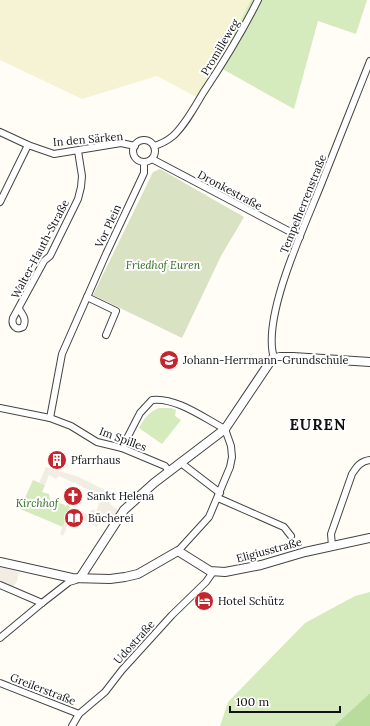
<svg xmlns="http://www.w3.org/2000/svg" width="370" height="726" viewBox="0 0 370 726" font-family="Lora,serif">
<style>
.farmland{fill:#f6f3d4}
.green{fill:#d5ebbd}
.forest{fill:#b9dc9c}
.cemetery{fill:#d9e3c4}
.plaza{fill:#f1ede2}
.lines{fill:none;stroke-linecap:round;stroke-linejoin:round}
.minor-casing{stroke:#444;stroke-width:8}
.tertiary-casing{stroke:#444;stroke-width:10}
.minor{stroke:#fff;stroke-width:6}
.tertiary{stroke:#fff;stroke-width:8}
.labels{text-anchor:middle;stroke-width:4;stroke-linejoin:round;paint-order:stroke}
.street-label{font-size:11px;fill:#111;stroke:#fff}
.park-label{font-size:11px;font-style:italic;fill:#2f6b1f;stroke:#fff}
.poi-label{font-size:11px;fill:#111;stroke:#fff;text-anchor:start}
.district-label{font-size:15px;font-weight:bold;letter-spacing:1px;fill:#111;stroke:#fff}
</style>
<rect width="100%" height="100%" fill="#fffdf5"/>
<!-- farmland -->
<path class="farmland" d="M0,0h251l-34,66 -21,31 -39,-21 -75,23 -82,-39z"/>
<!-- green -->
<g class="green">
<path d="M251,0h116l-11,34 -38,-13 -24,88 -77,-43z"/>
<path d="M159,408h12l5,2 -1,6 6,4 -19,24 -23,-16c5,-9 9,-16 20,-20z"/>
<path d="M33,480l12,5 -3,7 7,2 1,5 6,2 1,2v-1l8,3v2l2,-2 3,2 -7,20 -43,-18z"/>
<path d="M370,592v101l-36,33h-114l8,-24 77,-79 50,-27z"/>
</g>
<!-- forest -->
<path class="forest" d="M370,693v33h-36z"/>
<!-- cemetery -->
<path class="cemetery" d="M160,169l84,48 -23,39 -39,82 -89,-43 60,-123z"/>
<!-- plaza -->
<g class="plaza">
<path d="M46,467l33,10 24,12 7,7 -1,5 2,4 8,6 -8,10 -9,-2 -5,8 -25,-12 -9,21 -3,-2 10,-27 2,1v1l1,-1 5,2v2l1,-1 5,2v1l1,-1 3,2 3,-5h4v2l2,-1v-2l2,-6h2l-2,-3 -1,1 -3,-1 2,-7 -15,-6v-2l-1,1 -5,-2v-2l-2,1 -7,-3 -1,-2 -1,1 -6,-3 -3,3 -7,-4 -4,10 -6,-2z"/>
<path d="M0,567l19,5 -2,9 -8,12 -9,-4z"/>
</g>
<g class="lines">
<!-- minor casing -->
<g class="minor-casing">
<g id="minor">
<path d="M0,132l28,13 26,9 67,-11 14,3"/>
<circle cx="144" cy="151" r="11"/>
<path d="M154,146c7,-2 13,-5 19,-10 12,-11 21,-28 30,-43 20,-30 39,-61 55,-93"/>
<path d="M152,159l148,78"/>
<path d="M0,202l28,-57"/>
<path d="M87,297l29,14 -10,24"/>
<path d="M19,309c4,6 8,11 4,18 -7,4 -12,-2 -10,-9l31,-57 6,-5 28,-57 3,-12 1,-11 -4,-25"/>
<path d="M274,358c-13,-41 32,-135 48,-176 16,-40 32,-81 48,-121"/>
<path d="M0,408l50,10 21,8 26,16 25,6 43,18 4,5"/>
<path d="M50,418l12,-64 44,-100 38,-81v-11"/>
<path d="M122,448l18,-35 12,-13c24,-3 52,18 73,29l6,17 1,11 -2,10 -21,50 -31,34"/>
<path d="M181,463l39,30"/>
<path d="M218,498l66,29 7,9"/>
<path d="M332,546l-1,-12 21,-60c5,-8 9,-13 18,-14"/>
<path d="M0,585l42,18"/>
<path d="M0,638l42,-35 27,-21 7,-2"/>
<path d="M0,683l79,31"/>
<path d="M72,726l7,-12 26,-22 17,-22 50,-55 34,-33 7,-10"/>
</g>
</g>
<!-- tertiary casing -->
<g class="tertiary-casing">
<g id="tertiary">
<path d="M0,562l72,16 38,1 15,-2 13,-3 40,-23 32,20 15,1 36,-7 44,-13 65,-14"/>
<path d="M80,578l44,-68 30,-27 71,-54 47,-70 8,-2h13l77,5"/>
</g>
</g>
<!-- minor -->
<use href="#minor" class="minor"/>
<!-- tertiary -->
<use href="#tertiary" class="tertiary"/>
</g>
<!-- icons -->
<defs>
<g id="school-disc" transform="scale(1)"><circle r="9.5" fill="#c4262e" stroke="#fff"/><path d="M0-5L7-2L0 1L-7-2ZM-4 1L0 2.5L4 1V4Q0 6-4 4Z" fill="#fff"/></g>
<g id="building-disc" transform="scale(1)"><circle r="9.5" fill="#c4262e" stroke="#fff"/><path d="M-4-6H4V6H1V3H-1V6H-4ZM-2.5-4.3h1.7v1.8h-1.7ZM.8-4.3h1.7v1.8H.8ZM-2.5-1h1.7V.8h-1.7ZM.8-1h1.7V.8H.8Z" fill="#fff"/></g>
<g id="church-disc" transform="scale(1)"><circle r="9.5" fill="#c4262e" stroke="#fff"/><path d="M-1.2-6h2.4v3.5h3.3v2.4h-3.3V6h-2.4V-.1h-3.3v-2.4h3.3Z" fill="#fff"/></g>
<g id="library-disc" transform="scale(1)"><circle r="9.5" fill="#c4262e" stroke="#fff"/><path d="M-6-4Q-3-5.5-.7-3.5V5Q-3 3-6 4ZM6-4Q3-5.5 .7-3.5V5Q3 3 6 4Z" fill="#fff"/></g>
<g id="hotel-disc" transform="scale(1)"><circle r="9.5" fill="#c4262e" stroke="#fff"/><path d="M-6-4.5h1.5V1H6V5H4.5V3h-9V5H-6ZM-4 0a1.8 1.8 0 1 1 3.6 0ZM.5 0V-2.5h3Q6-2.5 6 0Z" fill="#fff"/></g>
</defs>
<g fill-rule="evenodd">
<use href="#school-disc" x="169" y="360"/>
<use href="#building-disc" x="57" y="460"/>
<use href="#church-disc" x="73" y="496"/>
<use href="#library-disc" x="74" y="518"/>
<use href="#hotel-disc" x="204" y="601"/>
</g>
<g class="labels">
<!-- street labels -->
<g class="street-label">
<text transform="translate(220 47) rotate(-59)" y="4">Promilleweg</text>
<text transform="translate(88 139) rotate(-5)" y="4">In den Särken</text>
<text transform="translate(230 190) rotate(28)" y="4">Dronkestraße</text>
<text transform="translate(303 204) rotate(-68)" y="4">Tempelherrenstraße</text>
<text transform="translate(108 226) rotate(-65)" y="4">Vor Plein</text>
<text transform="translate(40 249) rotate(-62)" y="4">Walter-Hauth-Straße</text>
<text transform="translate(123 439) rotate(20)" y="4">Im Spilles</text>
<text transform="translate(269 550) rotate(-15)" y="4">Eligiusstraße</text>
<text transform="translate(134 642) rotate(-48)" y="4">Udostraße</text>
<text transform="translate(43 689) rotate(21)" y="4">Greilerstraße</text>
</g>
<!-- park labels -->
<g class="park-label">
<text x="163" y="269">Friedhof Euren</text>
<text x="37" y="507">Kirchhof</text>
</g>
<!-- poi labels -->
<g class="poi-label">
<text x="183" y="364">Johann-Herrmann-Grundschule</text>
<text x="71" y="464">Pfarrhaus</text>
<text x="87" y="500">Sankt Helena</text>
<text x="88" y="522">Bücherei</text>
<text x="218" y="605">Hotel Schütz</text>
</g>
<!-- district labels -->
<g class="district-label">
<text x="318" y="430">EUREN</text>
</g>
</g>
<!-- scale -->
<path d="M230 706v6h110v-6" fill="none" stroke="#111111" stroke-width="2"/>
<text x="236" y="706" font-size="12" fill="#111111" stroke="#ffffff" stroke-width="3" paint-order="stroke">100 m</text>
</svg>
